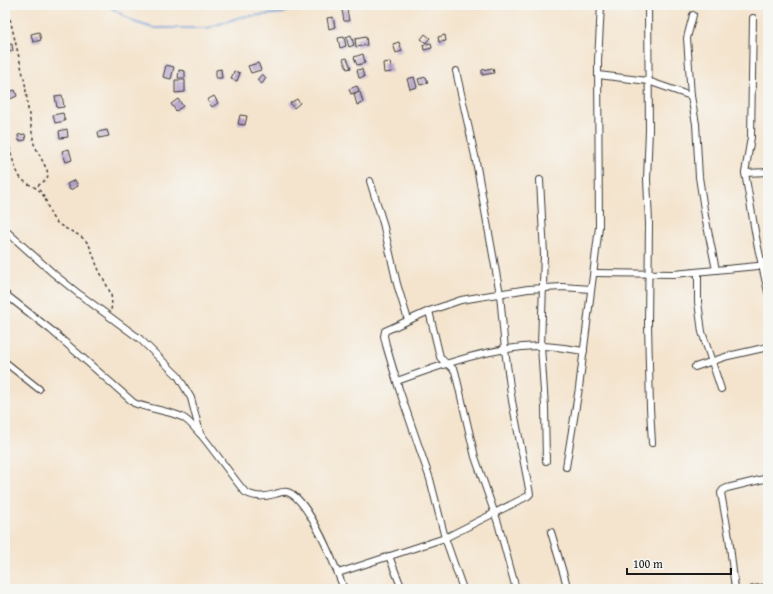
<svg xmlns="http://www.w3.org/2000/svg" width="773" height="594" viewBox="0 0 773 594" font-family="'Gentium Book Plus',serif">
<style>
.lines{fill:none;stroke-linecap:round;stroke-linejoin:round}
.stream{stroke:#6c9bd5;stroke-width:2}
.building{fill:#b29ec8}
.street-casing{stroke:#3c3a37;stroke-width:8}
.path{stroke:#3c3a37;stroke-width:1.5;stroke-dasharray:3 3;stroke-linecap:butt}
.street{stroke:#fff;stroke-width:6}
</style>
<rect width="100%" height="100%" fill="#f6f6f2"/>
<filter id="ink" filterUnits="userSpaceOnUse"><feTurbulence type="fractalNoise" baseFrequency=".025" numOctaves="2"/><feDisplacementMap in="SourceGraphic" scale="8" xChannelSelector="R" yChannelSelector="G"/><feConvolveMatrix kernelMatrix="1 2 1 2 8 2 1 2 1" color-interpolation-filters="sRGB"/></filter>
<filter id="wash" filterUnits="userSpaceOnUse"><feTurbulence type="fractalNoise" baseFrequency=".012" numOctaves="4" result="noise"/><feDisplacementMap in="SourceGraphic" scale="16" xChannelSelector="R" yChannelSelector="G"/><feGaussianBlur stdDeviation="0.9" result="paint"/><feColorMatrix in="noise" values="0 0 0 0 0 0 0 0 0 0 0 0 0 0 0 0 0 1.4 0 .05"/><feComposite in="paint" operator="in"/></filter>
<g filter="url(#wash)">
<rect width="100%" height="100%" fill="#f4e4ce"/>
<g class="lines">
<!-- stream -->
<path class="stream" d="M107,5l27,17 19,6h54l34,-11 42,-4 18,-8"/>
</g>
<g id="blocks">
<!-- building -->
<g class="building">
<path d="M347,9l2,12h-5l-2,-11z"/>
<path d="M333,17l2,10 -6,2 -2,-11z"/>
<path d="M39,32l2,8 -8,2 -2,-8z"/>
<path d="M425,34l5,4 -4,5 -5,-4z"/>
<path d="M351,35l3,10 -5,2 -3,-10z"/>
<path d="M445,35l1,6 -7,1 -1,-5z"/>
<path d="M344,37l2,9 -6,2 -2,-10z"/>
<path d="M366,37l1,8 -11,2 -1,-8z"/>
<path d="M399,42l3,9 -6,2 -3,-9z"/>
<path d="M431,43l1,5 -8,2 -1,-5z"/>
<path d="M12,44l1,7 -8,1v-7z"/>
<path d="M363,54l2,9 -8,2 -3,-8z"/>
<path d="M347,58l4,10 -4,1 -4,-10z"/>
<path d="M390,62l2,10 -8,1 -1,-10z"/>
<path d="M258,63l3,7 -10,3 -3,-7z"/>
<path d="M166,65l8,2 -3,12 -8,-2z"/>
<path d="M493,68l1,5 -12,2v-5z"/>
<path d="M221,69l1,9h-6v-8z"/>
<path d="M362,69l2,8 -5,1 -2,-8z"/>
<path d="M179,70l6,1v7h-7z"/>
<path d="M234,71l6,2 -3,8 -6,-2z"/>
<path d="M262,74l4,4 -4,6 -5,-4z"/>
<path d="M414,77l3,10 -7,2 -3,-10z"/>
<path d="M426,77l2,6 -8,2 -2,-6z"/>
<path d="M175,80h10v12l-10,1z"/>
<path d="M357,86l2,5 -8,3 -2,-5z"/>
<path d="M15,90l2,6 -9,4 -2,-7z"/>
<path d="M360,92l3,11 -6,2 -3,-11z"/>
<path d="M62,95l2,12 -7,1 -2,-12z"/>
<path d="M214,96l4,7 -6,4 -5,-7z"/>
<path d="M178,99l5,7 -7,5 -5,-7z"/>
<path d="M297,99l3,4 -6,5 -4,-5z"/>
<path d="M63,113l2,8 -10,2 -2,-8z"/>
<path d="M240,115l7,1 -2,9 -7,-1z"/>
<path d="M67,129l1,8 -8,1 -1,-7z"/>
<path d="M107,130l2,6 -10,2 -1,-6z"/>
<path d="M25,134l1,6 -7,1 -1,-6z"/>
<path d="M69,149l3,11 -6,2 -4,-11z"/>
<path d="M75,180l3,6 -8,4 -3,-6z"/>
</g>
</g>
</g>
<g filter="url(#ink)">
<use href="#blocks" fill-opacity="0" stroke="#3c3a37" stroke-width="1"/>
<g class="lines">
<!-- street casing -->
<g class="street-casing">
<g id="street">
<path d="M648,5l1,125 -2,49 2,44 -1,101 2,84 2,35"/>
<path d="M693,15l-6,23 4,58 5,28 3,53 6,39 11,54"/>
<path d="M753,18l-2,119 -6,36 12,70 11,49"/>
<path d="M598,75l50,6 43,15"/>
<path d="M745,173l23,-1"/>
<path d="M540,180l4,74 -3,92 4,61 1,54"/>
<path d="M370,181l13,42 14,61 11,36"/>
<path d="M5,230l49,44 25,20 61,45 38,37 13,22 9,35"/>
<path d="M698,272v30l4,30 19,57"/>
<path d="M594,273l80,1 94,-9"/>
<path d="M5,294l46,36 83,73c15,6 32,7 48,14 8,4 13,12 20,19 15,18 28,38 43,56 11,6 19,5 30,2 4,-1 8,-3 12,-2 21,5 49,76 57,97"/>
<path d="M429,311l11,46c4,6 10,8 15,14l20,86 23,66 18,66"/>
<path d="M5,362l34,27"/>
<path d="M695,367l33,-11 40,-9"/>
<path d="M397,381c47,-17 93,-34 144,-35 14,0 29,3 43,5"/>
<path d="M566,467l13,-79 20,-161 -1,-166 3,-56"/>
<path d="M551,532l17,57"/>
<path d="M389,556l13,33"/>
<path d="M338,573l107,-35 83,-42 2,-2 -18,-93 -7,-51 -5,-56 -25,-138 -19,-85"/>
<path d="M463,589l-18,-51 -15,-59 -31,-90 -13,-44 -2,-9 1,-5 44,-20 32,-11 67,-11 34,-2 29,2"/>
<path d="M735,589l-6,-52 -8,-44 2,-3 4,-2 41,-10"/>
<path d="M753,589l15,-2"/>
</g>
</g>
<!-- path -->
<g class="path">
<path d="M10,19l15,64 3,26 6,35 13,26 1,5 -1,4 -12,9"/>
<path d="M5,124c4,17 6,38 15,53 5,7 13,8 20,14 7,7 7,18 13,27 7,11 23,13 32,22 7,7 9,19 13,28 4,9 10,18 13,27 1,6 1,10 0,15"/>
</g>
<!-- street -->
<use href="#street" class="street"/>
</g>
</g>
<!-- margin -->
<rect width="773" height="594" fill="none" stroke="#f6f6f2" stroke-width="20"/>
<!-- scale -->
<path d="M627 568v6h104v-6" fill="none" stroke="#1c1c1c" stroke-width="2"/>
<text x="633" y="568" font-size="12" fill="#1c1c1c" stroke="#f6f6f2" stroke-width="3" paint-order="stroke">100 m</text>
</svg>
